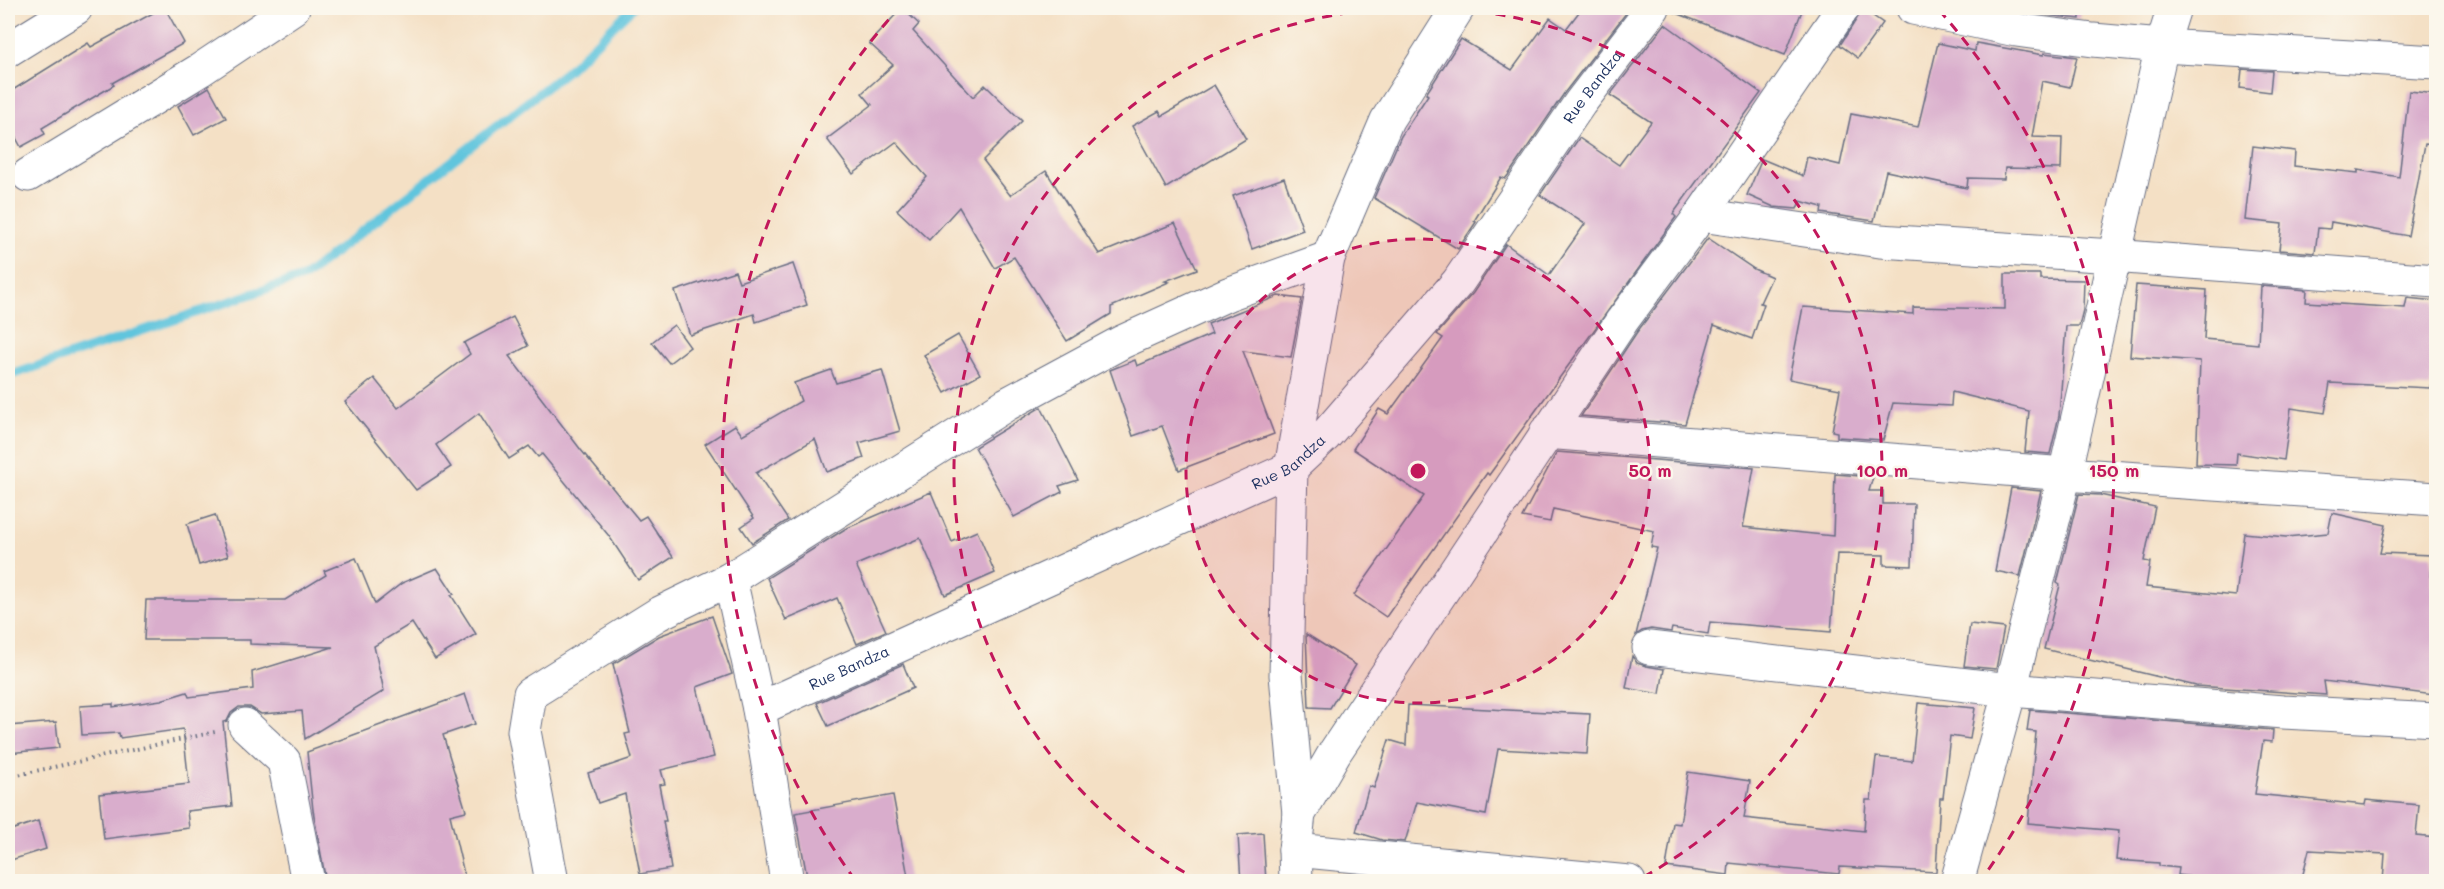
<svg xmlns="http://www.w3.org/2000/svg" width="2444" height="889" viewBox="0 0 2444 889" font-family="Mali,sans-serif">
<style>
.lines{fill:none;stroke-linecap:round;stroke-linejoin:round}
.stream{stroke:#60c5dd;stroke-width:9}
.building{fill:#d9adcc}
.minor-casing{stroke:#676d82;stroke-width:35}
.path{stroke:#676d82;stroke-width:4;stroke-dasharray:1.5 4.5;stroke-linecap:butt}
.minor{stroke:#fff;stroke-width:33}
.ring{fill:none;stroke:#c2185b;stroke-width:3;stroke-dasharray:10 8}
.labels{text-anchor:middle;stroke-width:5;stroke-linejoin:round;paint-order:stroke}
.street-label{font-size:15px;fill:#1b2f5e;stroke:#fbf7ec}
.centre{fill:#c2185b;stroke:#fbf7ec;stroke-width:3}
.ring-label{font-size:18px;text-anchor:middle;font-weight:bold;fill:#c2185b;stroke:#fbf7ec;stroke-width:5;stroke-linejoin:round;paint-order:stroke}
</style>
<rect width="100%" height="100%" fill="#fbf7ec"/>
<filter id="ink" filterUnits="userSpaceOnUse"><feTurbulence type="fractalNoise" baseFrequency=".0167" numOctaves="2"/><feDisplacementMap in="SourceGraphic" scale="12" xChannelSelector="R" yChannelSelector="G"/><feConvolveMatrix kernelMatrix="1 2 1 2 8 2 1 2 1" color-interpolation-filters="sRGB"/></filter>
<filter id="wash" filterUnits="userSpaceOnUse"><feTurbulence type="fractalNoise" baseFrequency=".008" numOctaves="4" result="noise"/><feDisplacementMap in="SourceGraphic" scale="24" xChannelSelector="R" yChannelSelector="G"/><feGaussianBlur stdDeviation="1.35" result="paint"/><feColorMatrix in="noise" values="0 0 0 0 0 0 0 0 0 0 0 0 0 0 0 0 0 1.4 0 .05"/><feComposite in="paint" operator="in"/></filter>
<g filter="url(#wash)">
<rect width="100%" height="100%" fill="#f4e0c5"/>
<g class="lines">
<!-- stream -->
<path class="stream" d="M8,376l297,-100 262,-205 65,-63"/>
</g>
<g id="blocks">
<!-- building -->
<g class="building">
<path d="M162,8h3l19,35 -72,40 2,2 -72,43 3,6 -24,13 -13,-24v-30l80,-50 3,4z"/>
<path d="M902,8l17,16 -6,7 60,66 12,-12 37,36 -39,39 27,35 36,-24 53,83 76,-31 22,46 -32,12 4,1 -58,25v7l-44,27 -53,-84 -19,11 -36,-61 -30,33 -32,-30 30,-33 -31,-35 -43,32 -26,-35 45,-34 -10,-12 31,-28 -24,-22z"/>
<path d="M1582,8h48l-65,84 -56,82 -4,5 -4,-2 -27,44 2,1 -18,27 -84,-51 27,-62 27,-41 -2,-1 35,-55 51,31 38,-52 16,11z"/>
<path d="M1671,8h132l-18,47 -114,-44z"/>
<path d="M2047,8h33v11l-33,-4z"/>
<path d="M1863,9l20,14 -25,35 -18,-13z"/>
<path d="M1665,24l96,69 -88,121 3,3 -187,258 -2,-2 -101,144 -32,-22 70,-99 -71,-47 26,-40 9,5 55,-76 -6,-4 36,-41 33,-49 43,31 36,-51 -45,-29 39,-57 40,27 32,-43 -41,-27z"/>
<path d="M1938,43l37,8 1,-8 68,12v-2l33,4 -7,30 -28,-6 -10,56 30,1 -1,31 -56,-1 -1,11 -36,-1 -1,10 -81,-17 -12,50 -53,-8 1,-6 -22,-6 -3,8 -23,-2 -27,-12 15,-36 41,17 4,-19 33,8 11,-51 67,13z"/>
<path d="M2242,69l30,2 -2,21 -30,-4z"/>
<path d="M1214,85l32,54 -80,49 -34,-62 27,-15 3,5z"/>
<path d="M209,87l17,31 -32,17 -16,-29z"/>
<path d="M2409,91l27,3v51l-11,-1 -17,92 -77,-14 -1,7 -12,-1 -3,25 -36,-3 3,-26 -37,-4 8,-74 42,5 -1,15 64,7v-3l41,7z"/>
<path d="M1284,178l19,52 -51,19 -19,-53z"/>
<path d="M1708,238l46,31 18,8 -12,26 4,1 -12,35 -38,-14 -29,99 -104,-8 56,-84z"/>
<path d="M793,264l14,41 -51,17 -2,-8 -64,21 -15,-44 60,-20 4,11z"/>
<path d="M2005,274h35v5l44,1 -1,30 -4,16h-13l-7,90 -9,38 -25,-2 4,-41 -77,-19 -1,14 -58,-3 -10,37 -46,-3v-5l-5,-1 8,-42 -51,-10 14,-72 110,7v-7l92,2z"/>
<path d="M2136,285l71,5 -3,49 54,5 3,-58 46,4 -1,12 99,6 2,-10 29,3v52l-6,35 -100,-5 -5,30 -34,-5 -7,52 -47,-7 -1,12 -40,-1 4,-103 -70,-5z"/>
<path d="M1278,296l24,3 -11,58 -48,-6 31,83 -95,36 -17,-44 -29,10 -23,-66 25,-10 2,6 75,-32 -4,-10z"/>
<path d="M513,317l15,29 -19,10 72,94 58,70 7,-4 27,41 -35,23 -29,-44 -67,-82 -4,3 -9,-11 -20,13 -30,-46 -43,32 15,22 -35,23 -71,-88 29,-24 24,30 72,-54 -6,-11z"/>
<path d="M674,325l16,22 -21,16 -17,-21z"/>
<path d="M958,335l22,39 -35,19 -21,-38z"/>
<path d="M831,370l5,13 46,-13 18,61 -41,12 5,15 -37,14 -12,-33 -59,34 32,47 -36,23 -11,-16 13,-9 -49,-74 30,-19 7,10 59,-34 -7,-18z"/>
<path d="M1041,407l37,73 -19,6 3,6 -48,25 -39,-70z"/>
<path d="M1557,452l197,16 -11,59 90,9 2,-62 38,3 -4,14h14v13h31l-2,62 -28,-1v-10l-47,-1 -6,78 -121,-10 -2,12 -36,-6 -1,4 -20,-3 -9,2 -6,4 21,-87 -6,-1 3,-16 -101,-22 -3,13 -28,-5z"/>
<path d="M2011,488l30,3 -21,85 -25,-5z"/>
<path d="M931,492l21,50 25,-11 18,42 -50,22 -25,-57 -64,27 30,66 -29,13 -20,-46 -51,22 -19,-42 78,-49z"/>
<path d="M2079,494l21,1 55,12 -11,54 6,1 -4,25 90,9 8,-63 42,4 42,-4 4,-20 54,12 -6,28 52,2 -1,30 5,1v90l-2,19 -110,-14 2,14 -130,-9 -152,-37 16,-64 -3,-2z"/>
<path d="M215,515l13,41 -29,9 -12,-41z"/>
<path d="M356,558l19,46 27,-21 35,-15 17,26 -3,1 25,39 -41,25 -23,-36 -38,23 10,45 -79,48 -3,-28 -41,3 -11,-7h-11l-8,6 -4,8 -4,1 9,84 -45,5 2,17 -85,11 -5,-45 90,-10 -6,-55 -63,9 -1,-5 -37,2 -2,-29 33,-2v3l48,-7 26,-8 2,5 64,-8 -1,-17 81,-25 -83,-3v-4h-106l2,-40h139l41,-25 -2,-4z"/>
<path d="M712,616l20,58 -35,13 17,70 -53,13 4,14 -6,1 7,36h-3l8,48 -31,5 -15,-80 -27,9 -10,-30 44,-15 -7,-24 5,-1 -17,-69 46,-28z"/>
<path d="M1970,624l34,4 -8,41 -32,-3z"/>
<path d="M1306,634l50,31 -26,43 -21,-1z"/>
<path d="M1632,656l5,7 9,3 18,3 -4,25 -34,-6z"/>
<path d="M903,664l10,24 -85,38 -11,-23z"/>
<path d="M465,694l10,30 -32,11 23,76 -16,4 16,67h-140l-13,-72 -6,-58z"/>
<path d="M1918,703l57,5 -5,31 -20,-3 -7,62h-3l-4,74 -96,-5 -1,7 -110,-11 -1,12 -62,-8 7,-44 7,1 8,-52 62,9 -6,37 120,13 2,-31h5l5,-43 36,4z"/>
<path d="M1408,705l182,9 -3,40 -89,-5 -12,66 -69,-13 -12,40 -23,-2 -26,-8 13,-46 5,2 15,-48 17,5z"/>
<path d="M2030,710l243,20 -1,12 -9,-1 -8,53 110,11 1,-5 53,5 -3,31 20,2v44h-53l2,-28 -76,-4 -8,32h-73l-50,-7 1,-7 -20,-2v-3l-43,-3 3,-29 -91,-8 8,-91 -9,-1z"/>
<path d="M56,722l3,26 -51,5v-27z"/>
<path d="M893,795l16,87h-101l-13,-69z"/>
<path d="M38,821l8,28 -38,12v-30z"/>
<path d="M1263,833l3,49h-25l-3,-47z"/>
</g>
</g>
</g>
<g filter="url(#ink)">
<use href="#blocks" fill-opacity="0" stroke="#676d82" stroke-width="1.5"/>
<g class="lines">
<!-- minor casing -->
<g class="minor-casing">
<g id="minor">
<path d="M1913,8l103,22 77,10 69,6 274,16"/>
<path d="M8,50l68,-42"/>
<path d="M28,175l172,-105 93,-62"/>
<path d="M1701,215l179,26 233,15 323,25"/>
<path d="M1546,432l519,42 371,25"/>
<path d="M730,579l29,130 28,173"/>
<path d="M1649,648l361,42 273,22 153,8"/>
<path id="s1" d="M759,709l532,-241 34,-32 133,-154 122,-179 73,-95"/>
<path d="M245,725l39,36 24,121"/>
<path d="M1299,814l-13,-139 5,-207 37,-210 59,-138 71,-112"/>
<path d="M1295,850l334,32"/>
<path d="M552,882l-28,-151 6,-37 128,-80 72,-35 277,-175 115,-62 106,-48 100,-36"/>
<path d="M1296,882l-1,-32 4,-36 36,-62 287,-431 79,-106 142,-207"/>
<path d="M1957,882l53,-192 55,-216 97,-428 12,-38"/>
</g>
</g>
<!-- path -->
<path class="path" d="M8,777l207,-45"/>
<!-- minor -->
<use href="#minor" class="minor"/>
</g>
</g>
<!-- distance rings -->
<circle cx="1418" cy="471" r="232" fill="#c2185b" fill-opacity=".12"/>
<g class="ring">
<circle cx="1418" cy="471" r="232"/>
<path d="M1200 881A464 464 0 0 1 1394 8M1442 8A464 464 0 0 1 1636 881"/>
<path d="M855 880A696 696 0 0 1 897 10M1939 10A696 696 0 0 1 1981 880"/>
</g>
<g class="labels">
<!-- street labels -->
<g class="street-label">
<text dy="5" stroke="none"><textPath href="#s1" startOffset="1071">Rue Bandza</textPath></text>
<text dy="5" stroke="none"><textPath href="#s1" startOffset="585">Rue Bandza</textPath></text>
<text dy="5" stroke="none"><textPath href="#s1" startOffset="99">Rue Bandza</textPath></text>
</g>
</g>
<circle cx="1418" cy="471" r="9" class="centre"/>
<g class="ring-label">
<text x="1650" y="477">50 m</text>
<text x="1882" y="477">100 m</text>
<text x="2114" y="477">150 m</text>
</g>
<!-- margin -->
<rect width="2444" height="889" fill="none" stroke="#fbf7ec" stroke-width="30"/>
</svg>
